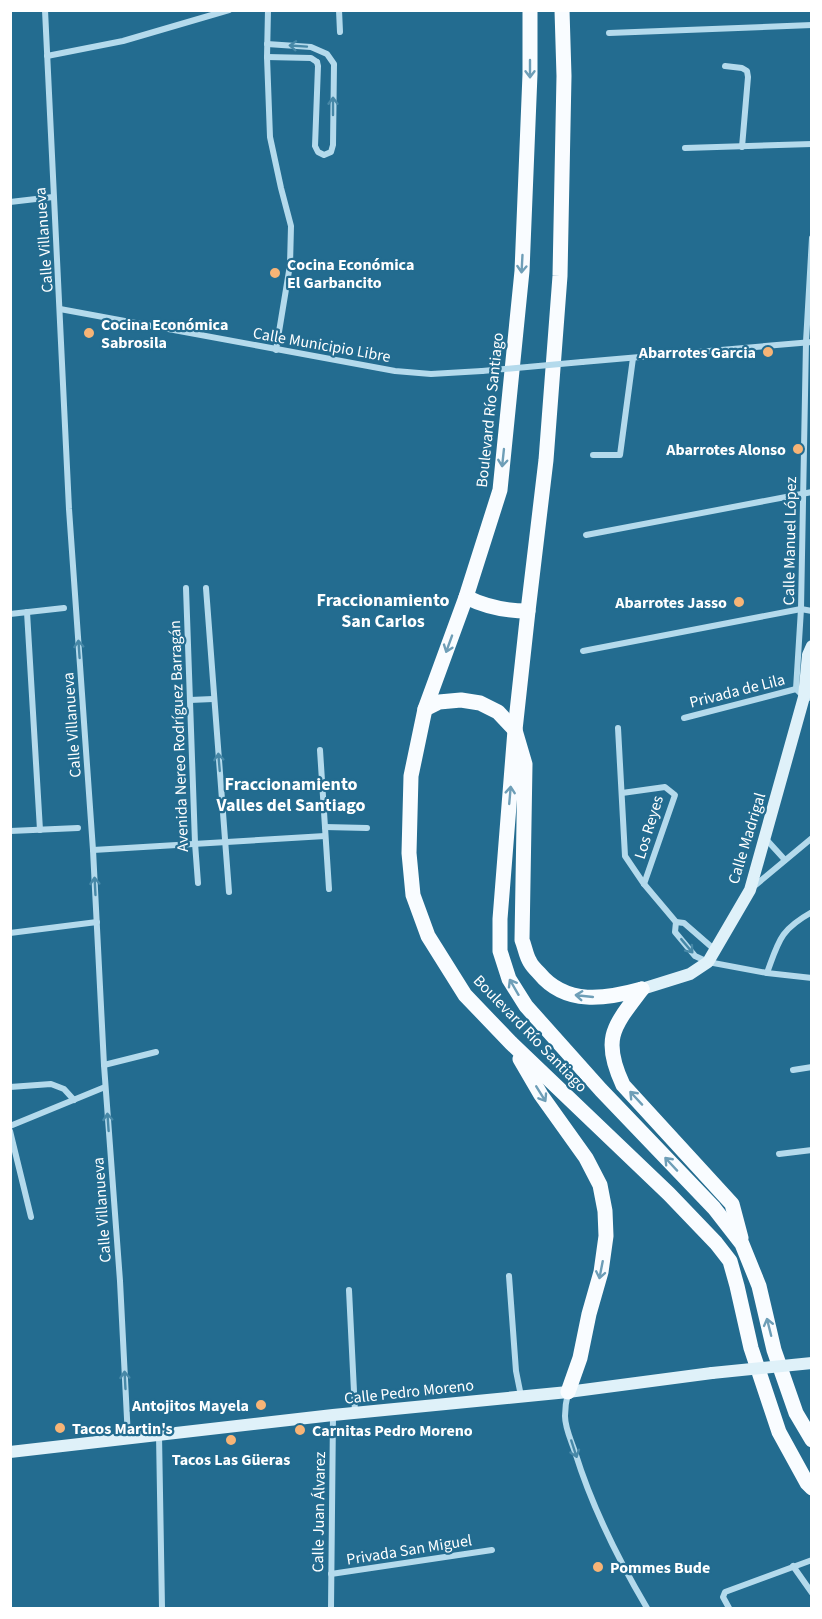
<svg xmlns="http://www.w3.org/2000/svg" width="822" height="1619" viewBox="0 0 822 1619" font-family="'Source Sans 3',sans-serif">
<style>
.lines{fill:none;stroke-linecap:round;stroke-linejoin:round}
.street{stroke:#b4daec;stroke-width:6}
.secondary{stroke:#dff1f9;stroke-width:12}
.primary{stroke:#f9fcff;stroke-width:15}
.street-bridge{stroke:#b4daec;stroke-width:6}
.secondary-bridge{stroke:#dff1f9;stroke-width:12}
.oneway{stroke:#4788a7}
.oneway2{stroke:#6e9eb7}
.poi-dot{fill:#f7b476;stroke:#236c90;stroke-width:2}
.labels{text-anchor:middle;stroke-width:4.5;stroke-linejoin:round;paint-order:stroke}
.street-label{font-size:16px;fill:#fff;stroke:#236c90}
.poi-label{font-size:16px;font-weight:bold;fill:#fff;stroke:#236c90;text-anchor:start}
.neighbourhood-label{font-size:18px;font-weight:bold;fill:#fff;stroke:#236c90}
</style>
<rect width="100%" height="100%" fill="#236c90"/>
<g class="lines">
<!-- street -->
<g class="street">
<path d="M45,10l24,499 24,341 11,215 16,216 8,157"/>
<path d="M268,10l-1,47 3,80 11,51 10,38 -1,39 -14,85"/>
<path d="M339,10l1,22"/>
<path d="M609,33l203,-8"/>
<path d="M267,44l44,3 16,7 7,10 -1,81 -2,7 -7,3 -6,-3 -3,-6 3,-80 -1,-4"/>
<path d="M47,56l76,-15 106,-31"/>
<path d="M267,57l44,1 6,4"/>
<path d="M725,66l17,2 5,3 1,6 -6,70"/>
<path d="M685,148l127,-4"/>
<path d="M10,202l43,-5"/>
<path d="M812,238l-6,104 -5,267 -5,80 8,8 8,1"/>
<path d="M60,309l335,62 36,3 51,-3"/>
<path d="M582,362l230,-20"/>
<path d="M593,455h27l13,-97"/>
<path d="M586,535l226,-43"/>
<path d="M186,588l9,255 3,40"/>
<path d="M206,588l23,304"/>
<path d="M27,612l13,218"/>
<path d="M10,614l54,-6"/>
<path d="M583,651l218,-42 11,2"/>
<path d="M190,700l23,-1"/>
<path d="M684,718l112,-29"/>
<path d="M618,728l7,128 19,28 32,38 8,1 31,27"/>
<path d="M320,750l9,139"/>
<path d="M622,793l43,-6 10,8 -31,89"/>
<path d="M325,827l42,1"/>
<path d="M10,831l68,-3"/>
<path d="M765,838l20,22"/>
<path d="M93,850l232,-14"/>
<path d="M752,888l60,-50"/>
<path d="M676,922l-1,10 20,24 13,6 59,11 45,5"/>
<path d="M10,933l87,-11"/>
<path d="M767,973c12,-33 13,-43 45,-61"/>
<path d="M104,1065l52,-13"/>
<path d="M793,1070l19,-3"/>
<path d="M10,1087l41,-3 13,5 10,11"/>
<path d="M10,1126l95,-39"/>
<path d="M10,1131l21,86"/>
<path d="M779,1154l33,-4"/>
<path d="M509,1276l7,95 5,25"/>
<path d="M349,1290l6,122"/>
<path d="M568,1393c-2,8 -3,15 -3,23 0,12 6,24 10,36 17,55 43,107 72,156"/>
<path d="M159,1435l3,173"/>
<path d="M793,1566l19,27"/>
<path d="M331,1574l161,-24"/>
<path d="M331,1608l2,-193"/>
<path d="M729,1608l-6,-11 2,-5 87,-32"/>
</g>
<!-- secondary -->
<g class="secondary">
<path d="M642,989l48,-15 18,-12 42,-72 54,-193 4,-42 4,-9"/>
<path d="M10,1452l323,-37 235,-23 144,-19"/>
</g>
<!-- primary -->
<g class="primary">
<path d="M530,10v64l-8,197 -22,219 -34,107 -41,112 -14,67 -2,77 4,42 15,41 37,59 46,48 158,151 47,49 14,18 7,25 14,62 28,84 28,51 5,5"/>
<path d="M562,10l2,66 -4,200 -14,184 -18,151 -13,119 -15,189v32l9,28 17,27 75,84 113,118 28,36 17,42 15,64 22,63 16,27"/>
<path d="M466,597c20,10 39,14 62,14"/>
<path d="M425,709l14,-7 22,-2 19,3 18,9 17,18 10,34 -3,176c3,7 4,16 8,22 2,4 6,8 9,11 27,33 67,26 103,16"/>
<path d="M642,989c-28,37 -41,49 -19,96l109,119 9,34"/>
<path d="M520,1059l21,36 45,63 14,27 5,26 1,25 -5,36 -12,42 -9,44 -12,34"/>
</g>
<!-- street-bridge -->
<path class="street-bridge" d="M482,371l100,-9"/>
<!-- secondary-bridge -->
<path class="secondary-bridge" d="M712,1373l100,-10"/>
</g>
<!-- one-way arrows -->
<defs><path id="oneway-shaft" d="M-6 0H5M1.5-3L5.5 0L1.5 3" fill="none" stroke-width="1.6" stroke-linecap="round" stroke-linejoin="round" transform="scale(1.5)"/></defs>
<g class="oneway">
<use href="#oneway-shaft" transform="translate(298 46) rotate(-176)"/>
<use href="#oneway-shaft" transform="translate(333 106) rotate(-90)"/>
<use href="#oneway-shaft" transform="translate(79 649) rotate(-94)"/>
<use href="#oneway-shaft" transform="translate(219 762) rotate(-95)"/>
<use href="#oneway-shaft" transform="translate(95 886) rotate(-93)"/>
<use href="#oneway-shaft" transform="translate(687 946) rotate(50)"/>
<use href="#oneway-shaft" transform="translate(108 1122) rotate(-94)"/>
<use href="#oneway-shaft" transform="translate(125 1380) rotate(-93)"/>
<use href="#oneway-shaft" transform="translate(574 1449) rotate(72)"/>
</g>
<g class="oneway2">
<use href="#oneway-shaft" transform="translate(530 69) rotate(90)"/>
<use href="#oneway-shaft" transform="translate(522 264) rotate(93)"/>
<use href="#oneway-shaft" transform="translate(503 458) rotate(96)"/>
<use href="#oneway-shaft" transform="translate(449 644) rotate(110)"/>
<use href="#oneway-shaft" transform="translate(510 795) rotate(-85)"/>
<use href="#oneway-shaft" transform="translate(514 987) rotate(-120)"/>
<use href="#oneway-shaft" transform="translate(584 996) rotate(-174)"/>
<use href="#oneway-shaft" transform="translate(541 1094) rotate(58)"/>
<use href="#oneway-shaft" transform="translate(636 1098) rotate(-133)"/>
<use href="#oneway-shaft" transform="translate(671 1164) rotate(-133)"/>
<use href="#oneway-shaft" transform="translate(601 1270) rotate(101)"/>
<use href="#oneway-shaft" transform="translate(769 1327) rotate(-104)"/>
</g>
<!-- markers -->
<g class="poi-dot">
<circle cx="275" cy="273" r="6"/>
<circle cx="89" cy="333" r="6"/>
<circle cx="768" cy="352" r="6"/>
<circle cx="798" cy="449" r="6"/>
<circle cx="739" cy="602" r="6"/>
<circle cx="261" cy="1405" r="6"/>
<circle cx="60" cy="1428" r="6"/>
<circle cx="300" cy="1430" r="6"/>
<circle cx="231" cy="1440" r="6"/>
<circle cx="598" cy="1567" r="6"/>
</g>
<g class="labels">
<!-- street labels -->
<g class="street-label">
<text transform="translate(43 240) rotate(-94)" y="6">Calle Villanueva</text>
<text transform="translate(322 344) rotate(10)" y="6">Calle Municipio Libre</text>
<text transform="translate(489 410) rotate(-84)" y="6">Boulevard Río Santiago</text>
<text transform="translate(789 541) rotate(-89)" y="6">Calle Manuel López</text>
<text transform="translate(737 690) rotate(-14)" y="6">Privada de Lila</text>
<text transform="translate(71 725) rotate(-94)" y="6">Calle Villanueva</text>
<text transform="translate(178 736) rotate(-92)" y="6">Avenida Nereo Rodríguez Barragán</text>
<text transform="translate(648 827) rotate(-73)" y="6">Los Reyes</text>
<text transform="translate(746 838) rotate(-73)" y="6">Calle Madrigal</text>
<text transform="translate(531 1033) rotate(46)" y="6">Boulevard Río Santiago</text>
<text transform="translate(101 1210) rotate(-94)" y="6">Calle Villanueva</text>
<text transform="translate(409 1391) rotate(-6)" y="6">Calle Pedro Moreno</text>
<text transform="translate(318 1512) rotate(-89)" y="6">Calle Juan Álvarez</text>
<text transform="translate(409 1549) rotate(-9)" y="6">Privada San Miguel</text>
</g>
<!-- poi labels -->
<g class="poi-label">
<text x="287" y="270">Cocina Económica<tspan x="287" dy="18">El Garbancito</tspan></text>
<text x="101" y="330">Cocina Económica<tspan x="101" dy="18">Sabrosila</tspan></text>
<text x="756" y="358" text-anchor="end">Abarrotes Garcia</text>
<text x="786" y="455" text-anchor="end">Abarrotes Alonso</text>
<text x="727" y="608" text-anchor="end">Abarrotes Jasso</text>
<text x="249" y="1411" text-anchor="end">Antojitos Mayela</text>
<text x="72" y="1434">Tacos Martin's</text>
<text x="312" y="1436">Carnitas Pedro Moreno</text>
<text x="231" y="1465" text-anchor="middle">Tacos Las Güeras</text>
<text x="610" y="1573">Pommes Bude</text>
</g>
<!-- neighbourhood labels -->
<g class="neighbourhood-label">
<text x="383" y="606">Fraccionamiento<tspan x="383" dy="21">San Carlos</tspan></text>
<text x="291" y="790">Fraccionamiento<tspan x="291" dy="21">Valles del Santiago</tspan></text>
</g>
</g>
<!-- border -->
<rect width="822" height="1619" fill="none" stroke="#ffffff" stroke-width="24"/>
</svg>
